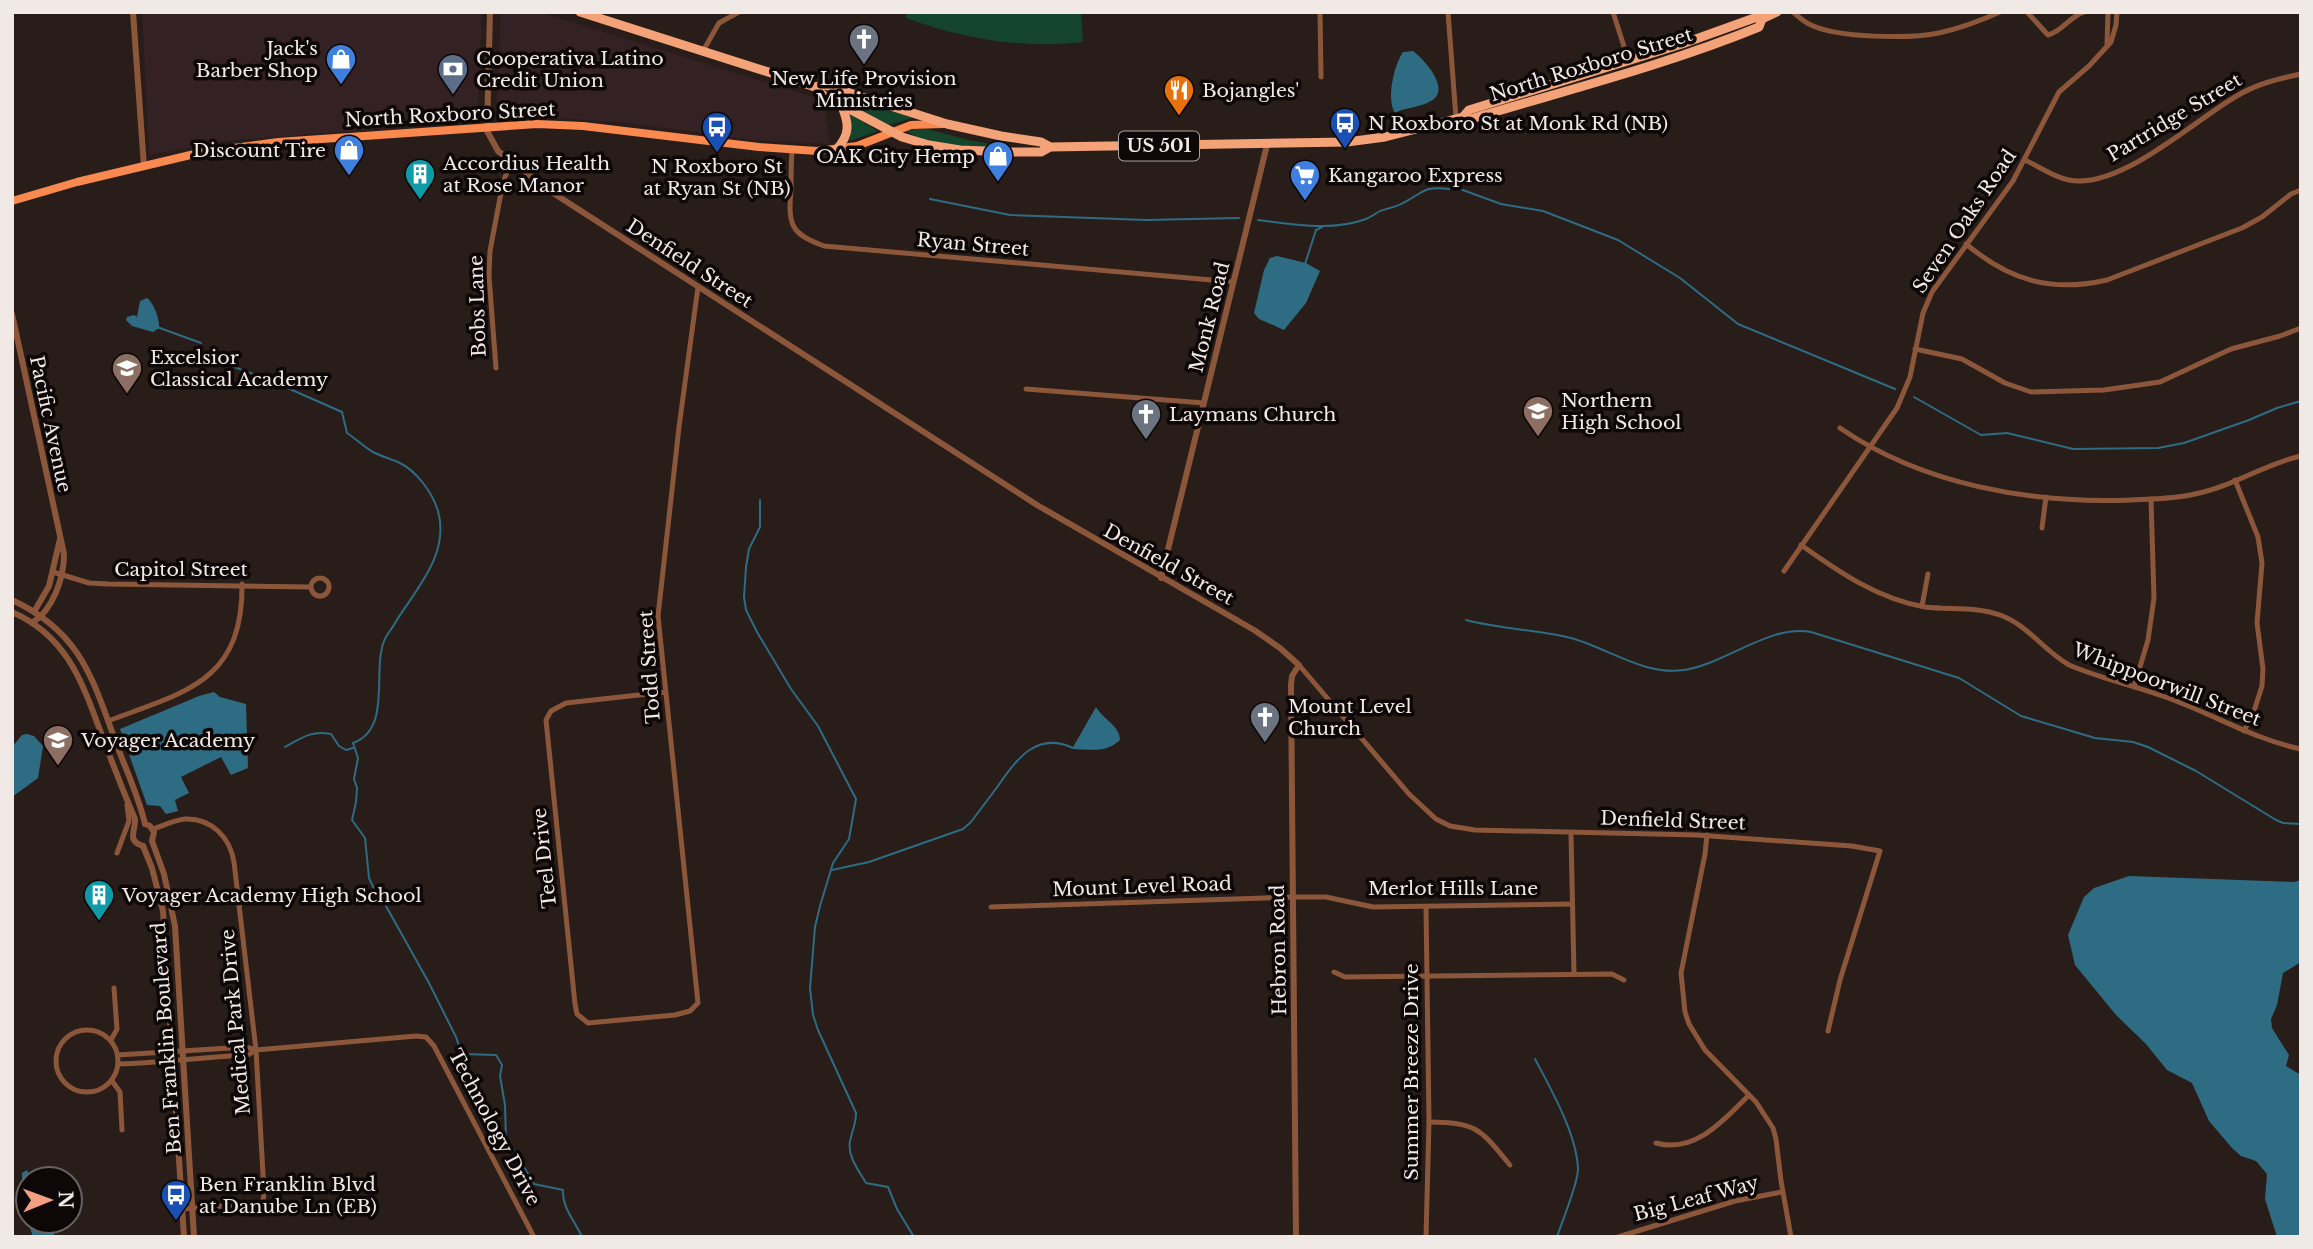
<svg xmlns="http://www.w3.org/2000/svg" width="2313" height="1249" viewBox="0 0 2313 1249" font-family="'Libre Baskerville',serif">
<style>
.commercial{fill:#342124}
.green{fill:#14442b}
.water{fill:#2e6c84}
.lines{fill:none;stroke-linecap:round;stroke-linejoin:round}
.stream{stroke:#2e6c84;stroke-width:2}
.minor{stroke:#8c563b;stroke-width:5}
.tertiary{stroke:#8c563b;stroke-width:6}
.primary{stroke:#f9894e;stroke-width:8}
.trunk{stroke:#f4a277;stroke-width:9}
.labels{text-anchor:middle;stroke-width:7;stroke-linejoin:round;paint-order:stroke}
.shield{fill:#0d0807;stroke:#ada6a3;stroke-width:2}
.shield-label{font-size:18px;font-weight:bold;fill:#f1e9e6}
.poi-label{font-size:19px;fill:#f1e9e6;stroke:#0d0807;text-anchor:start}
.street-label{font-size:19px;fill:#f1e9e6;stroke:#0d0807}
</style>
<rect width="100%" height="100%" fill="#281d19"/>
<!-- commercial -->
<g class="commercial">
<path d="M142,12h340l-4,101 -9,9 -244,19 -76,14z"/>
<path d="M501,12h38l284,88 7,44 -78,-4 -125,-17 -70,-5h-54l-7,-8z"/>
</g>
<!-- green -->
<g class="green">
<path d="M906,12h175l2,30c-61,7 -120,-3 -177,-24z"/>
<path d="M834,91l78,26 1,1 -25,7 -56,-30z"/>
<path d="M850,115h1l27,16 -29,10 3,-13z"/>
<path d="M915,129h12l42,11 44,8c-36,0 -76,0 -108,-17z"/>
</g>
<!-- water -->
<g class="water">
<path d="M1413,51c11,8 39,39 18,50 -12,7 -25,6 -36,12 -9,-14 -1,-48 8,-61z"/>
<path d="M1277,256l29,7 14,8 -14,32 -22,27 -25,-11 -5,-6 10,-43 6,-12z"/>
<path d="M147,298c7,5 13,22 12,30l-6,4 -21,-6 -6,-6 1,-3 7,-2 3,2 3,-16z"/>
<path d="M214,692l6,5 26,7 2,64 -17,7 -10,-18 -40,20 8,16 -14,7 3,11 -12,3 -6,-8 -13,-1 -27,-76 79,-33z"/>
<path d="M1096,707c7,12 24,19 24,33 -15,14 -30,9 -48,9z"/>
<path d="M27,734l7,2 9,10 -5,32 -26,19v-50l10,-12z"/>
<path d="M2129,876l165,6 7,-2v82l-18,11 -6,32 -6,14 1,9 17,27 -3,11 15,9v162h-24l-12,-38 2,-25 -11,-13 -15,-5 -9,-8 -23,-27 -17,-38 -25,-13 -21,-26 -30,-29 -41,-50 -7,-30 16,-38 10,-9z"/>
<path d="M27,1170l4,9h-3v41l-6,-27v-20z"/>
<path d="M28,1221c12,0 23,2 27,16h-22z"/>
</g>
<g class="lines">
<!-- stream -->
<g class="stream">
<path d="M1460,189l41,15 42,7 75,29 62,38 58,46 157,65"/>
<path d="M930,199l80,16 136,5 93,-2"/>
<path d="M1258,220c35,4 73,12 108,-1 5,-2 9,-5 14,-8 8,-3 17,-4 25,-9 20,-11 19,-16 45,-13"/>
<path d="M1305,264l11,-34 6,-3"/>
<path d="M157,327l44,16"/>
<path d="M223,363l44,16 75,33 5,21c9,6 17,14 26,19 8,4 17,7 25,10 19,9 34,30 40,49 12,43 -22,78 -43,112 -3,6 -9,12 -11,18 -12,31 8,88 -31,102l5,15 -4,21 3,9 -1,14 -4,18 13,18 4,40 7,15 10,13 43,77 27,54 6,17 34,1 6,10 -2,11 5,29 1,36 13,16v6l5,4 10,17 29,6c-1,18 12,31 19,47"/>
<path d="M1914,397l67,38 26,-2 66,16 85,-1 26,-5 65,-23 28,-12 24,-7"/>
<path d="M760,500v27l-11,22 -3,18 -2,30 2,13 11,22 34,57 27,37 38,73 -7,40 -16,24 -13,43 -5,21 -5,61 3,27 5,15 38,83c0,11 -4,18 -6,28 -3,15 9,30 16,42l22,4 9,22 17,28"/>
<path d="M1466,620c34,9 71,10 105,18 37,10 73,38 113,32 41,-6 86,-46 127,-38l148,46 62,38 74,22 38,4 15,5 48,24 80,49 7,3 18,1"/>
<path d="M285,747c16,-9 27,-17 46,-13l8,12 7,4 7,-2"/>
<path d="M832,870l37,-8 94,-33 8,-7c9,-12 18,-24 27,-36 18,-27 39,-55 75,-38"/>
<path d="M1535,1059c16,30 42,76 43,110 0,15 -16,52 -21,68"/>
</g>
<!-- minor -->
<g class="minor">
<path d="M1320,12l1,65"/>
<path d="M1448,12l8,106"/>
<path d="M1613,12l15,47"/>
<path d="M1793,12c6,5 11,10 18,13 27,13 99,14 128,8 22,-5 41,-12 61,-21"/>
<path d="M2027,12l21,23c14,-3 22,-19 36,-23"/>
<path d="M2107,44l1,-32"/>
<path d="M703,51l16,-28 20,-11"/>
<path d="M792,150c-1,14 -1,27 -1,40 -3,34 -1,44 33,56l410,36"/>
<path d="M2025,160c17,8 36,22 55,21 50,-1 113,-59 155,-84 21,-13 42,-18 66,-23"/>
<path d="M1966,244c43,36 85,49 141,36l135,-52 20,-11 29,-23 10,-4"/>
<path d="M1915,349l47,10 43,24 26,9 73,-2 56,-8 71,-33 49,-13 21,-8"/>
<path d="M496,368l-7,-92 1,-25 13,-69 8,-19"/>
<path d="M1026,389l178,14"/>
<path d="M1840,428c83,57 192,76 291,72 22,-1 43,-1 64,-6 37,-7 69,-30 106,-38"/>
<path d="M2235,480l23,57 4,26 -5,60 6,46 -1,17 -7,22 -11,23"/>
<path d="M2042,528l4,-31"/>
<path d="M1801,545c38,27 77,54 124,62 25,3 50,-1 75,8 28,10 43,35 69,50 35,15 72,22 107,36 42,16 81,39 125,48"/>
<path d="M1784,571l113,-163 13,-31 13,-64 9,-21 81,-111 46,-89 30,-26 22,-24 5,-17 1,-13"/>
<path d="M53,572l36,11 19,1 203,3"/>
<circle cx="320" cy="587" r="9"/>
<path d="M1922,606l6,-32"/>
<path d="M1299,665l110,129 27,25 14,7 25,4 222,5 155,11 28,5 -40,129 -12,51"/>
<path d="M2134,687l14,-47 6,-42 -3,-99"/>
<path d="M666,692l-100,11 -15,8 -5,9 29,284 2,10 11,9 87,-8 15,-4 8,-8 -40,-387 21,-189 19,-140"/>
<path d="M108,721c77,-29 135,-39 134,-137"/>
<path d="M153,829c10,-3 21,-9 32,-10 26,-1 45,18 49,43l22,188 8,142 -1,11 -81,6"/>
<path d="M1571,834l3,140"/>
<path d="M1707,835l-2,19 -24,119 4,39 4,12 16,26 51,52 17,26 3,11 5,42 10,56"/>
<path d="M117,853l12,-32 -2,-16"/>
<path d="M991,907l303,-10h32l47,10 199,-3"/>
<path d="M1334,972l11,5 267,-3 12,6"/>
<circle cx="87" cy="1061" r="31"/>
<path d="M111,1040l6,-11 -3,-41"/>
<path d="M118,1055l128,-8 10,3 160,-14 10,1 8,9 100,191"/>
<path d="M119,1064c43,-1 85,-7 129,-9l8,-5"/>
<path d="M112,1081l8,11 2,38"/>
<path d="M1429,1122c49,1 50,6 81,43"/>
<path d="M1656,1143c39,11 68,-23 93,-48"/>
<path d="M1426,1237l3,-115 -3,-215"/>
<path d="M1618,1237l117,-36 47,-9"/>
</g>
<!-- tertiary -->
<g class="tertiary">
<path d="M133,12l11,155"/>
<path d="M490,12l-3,119 11,20 52,40 487,314 217,125 26,18 19,17 -7,11 -1,9 5,552"/>
<path d="M12,314l52,240c0,24 -11,56 -32,69"/>
<path d="M1161,578l106,-433"/>
<path d="M12,600c71,33 81,81 106,148 9,24 21,50 27,76"/>
<path d="M12,612c55,24 70,70 89,121 11,29 22,58 34,86 1,11 -9,22 8,27"/>
<path d="M34,612l15,-26 11,-47"/>
<path d="M145,824l5,2 4,6 -2,9 12,33 11,52 19,311"/>
<path d="M143,846l9,22 11,43 21,326"/>
</g>
<!-- primary -->
<path class="primary" d="M12,201l65,-19 126,-30 75,-10 259,-18 46,2 176,21 58,4 40,-5 54,-21 33,-1"/>
<!-- trunk -->
<g class="trunk">
<path d="M580,12l235,75 8,8 79,42 27,8 31,5 51,2h30l9,-5 297,-5 38,-5 78,-20 8,2c96,-29 195,-54 288,-92l3,-8"/>
<path d="M815,87l10,-2 122,39 54,12 40,6 9,5"/>
<path d="M1463,117l6,-7 213,-66 75,-27 5,2 15,-7"/>
<path d="M836,150c15,-16 13,-27 5,-46"/>
</g>
</g>
<!-- icons -->
<defs>
<g id="church-pin" transform="scale(1.575)"><path d="M0 17L-7.5 6A9.5 9.5 0 1 1 7.5 6Z" fill="#6b7280" stroke="#0d0807"/><path d="M-1.2-6h2.4v3.5h3.3v2.4h-3.3V6h-2.4V-.1h-3.3v-2.4h3.3Z" fill="#fff"/></g>
<g id="shop-pin" transform="scale(1.575)"><path d="M0 17L-7.5 6A9.5 9.5 0 1 1 7.5 6Z" fill="#3f7fe0" stroke="#0d0807"/><path d="M-5-2.5h2.3a2.7 3.5 0 0 1 5.4 0H5L5.5 6h-11ZM-1.5-2.5h3a1.5 2.3 0 0 0-3 0Z" fill="#fff"/></g>
<g id="bank-pin" transform="scale(1.575)"><path d="M0 17L-7.5 6A9.5 9.5 0 1 1 7.5 6Z" fill="#5c6f8a" stroke="#0d0807"/><path d="M-6-4H6V4H-6ZM0-2.3a2.3 2.3 0 1 0 0 4.6a2.3 2.3 0 1 0 0-4.6Z" fill="#fff"/></g>
<g id="restaurant-pin" transform="scale(1.575)"><path d="M0 17L-7.5 6A9.5 9.5 0 1 1 7.5 6Z" fill="#e8710a" stroke="#0d0807"/><path d="M-5-6h1v4h1v-4h1v4h1v-4h1v5L-1.5 .5V6h-2V.5L-5-1ZM5-6V6H3V1.5H1.5Q1.5-4 5-6Z" fill="#fff"/></g>
<g id="bus-pin" transform="scale(1.575)"><path d="M0 17L-7.5 6A9.5 9.5 0 1 1 7.5 6Z" fill="#1a4fb4" stroke="#0d0807"/><path d="M-5-6H5V4H4V6H2V4H-2V6H-4V4H-5ZM-3.5-4V0h7V-4ZM-3.5 1.2v1.5H-2V1.2ZM2 1.2v1.5H3.5V1.2Z" fill="#fff"/></g>
<g id="building-pin" transform="scale(1.575)"><path d="M0 17L-7.5 6A9.5 9.5 0 1 1 7.5 6Z" fill="#0f9aa8" stroke="#0d0807"/><path d="M-4-6H4V6H1V3H-1V6H-4ZM-2.5-4.3h1.7v1.8h-1.7ZM.8-4.3h1.7v1.8H.8ZM-2.5-1h1.7V.8h-1.7ZM.8-1h1.7V.8H.8Z" fill="#fff"/></g>
<g id="supermarket-pin" transform="scale(1.575)"><path d="M0 17L-7.5 6A9.5 9.5 0 1 1 7.5 6Z" fill="#3f7fe0" stroke="#0d0807"/><path d="M-6-5.5h2.5l.6 2H6L4.5 2H-2.5L-4.4-4H-6ZM-1.5 3.2a1.3 1.3 0 1 0 .1 0ZM3 3.2a1.3 1.3 0 1 0 .1 0Z" fill="#fff"/></g>
<g id="school-pin" transform="scale(1.575)"><path d="M0 17L-7.5 6A9.5 9.5 0 1 1 7.5 6Z" fill="#8d6e63" stroke="#0d0807"/><path d="M0-5L7-2L0 1L-7-2ZM-4 1L0 2.5L4 1V4Q0 6-4 4Z" fill="#fff"/></g>
</defs>
<g fill-rule="evenodd">
<use href="#church-pin" x="864" y="39"/>
<use href="#shop-pin" x="341" y="59"/>
<use href="#bank-pin" x="453" y="69"/>
<use href="#restaurant-pin" x="1179" y="90"/>
<use href="#bus-pin" x="1345" y="123"/>
<use href="#bus-pin" x="717" y="127"/>
<use href="#shop-pin" x="349" y="150"/>
<use href="#shop-pin" x="998" y="156"/>
<use href="#building-pin" x="420" y="174"/>
<use href="#supermarket-pin" x="1305" y="175"/>
<use href="#school-pin" x="127" y="368"/>
<use href="#school-pin" x="1538" y="411"/>
<use href="#church-pin" x="1146" y="414"/>
<use href="#church-pin" x="1265" y="717"/>
<use href="#school-pin" x="58" y="740"/>
<use href="#building-pin" x="99" y="895"/>
<use href="#bus-pin" x="176" y="1195"/>
</g>
<g class="labels">
<!-- shield labels -->
<rect class="shield" x="1119" y="131.5" width="80" height="29" rx="5"/>
<g class="shield-label">
<text x="1159" y="152">US 501</text>
</g>
<!-- poi labels -->
<g class="poi-label">
<text x="318" y="55" text-anchor="end">Jack's<tspan x="318" dy="22">Barber Shop</tspan></text>
<text x="476" y="65">Cooperativa Latino<tspan x="476" dy="22">Credit Union</tspan></text>
<text x="864" y="85" text-anchor="middle">New Life Provision<tspan x="864" dy="22">Ministries</tspan></text>
<text x="1202" y="97">Bojangles'</text>
<text x="1368" y="130">N Roxboro St at Monk Rd (NB)</text>
<text x="326" y="157" text-anchor="end">Discount Tire</text>
<text x="975" y="163" text-anchor="end">OAK City Hemp</text>
<text x="443" y="170">Accordius Health<tspan x="443" dy="22">at Rose Manor</tspan></text>
<text x="717" y="173" text-anchor="middle">N Roxboro St<tspan x="717" dy="22">at Ryan St (NB)</tspan></text>
<text x="1328" y="182">Kangaroo Express</text>
<text x="150" y="364">Excelsior<tspan x="150" dy="22">Classical Academy</tspan></text>
<text x="1561" y="407">Northern<tspan x="1561" dy="22">High School</tspan></text>
<text x="1169" y="421">Laymans Church</text>
<text x="1288" y="713">Mount Level<tspan x="1288" dy="22">Church</tspan></text>
<text x="81" y="747">Voyager Academy</text>
<text x="122" y="902">Voyager Academy High School</text>
<text x="199" y="1191">Ben Franklin Blvd<tspan x="199" dy="22">at Danube Ln (EB)</tspan></text>
</g>
<!-- street labels -->
<g class="street-label">
<text transform="translate(1591 64) rotate(-17)" y="7">North Roxboro Street</text>
<text transform="translate(450 114) rotate(-3)" y="7">North Roxboro Street</text>
<text transform="translate(2174 117) rotate(-31)" y="7">Partridge Street</text>
<text transform="translate(1964 221) rotate(-56)" y="7">Seven Oaks Road</text>
<text transform="translate(973 244) rotate(5)" y="7">Ryan Street</text>
<text transform="translate(690 263) rotate(33)" y="7">Denfield Street</text>
<text transform="translate(477 306) rotate(-92)" y="7">Bobs Lane</text>
<text transform="translate(1209 317) rotate(-76)" y="7">Monk Road</text>
<text transform="translate(51 424) rotate(78)" y="7">Pacific Avenue</text>
<text transform="translate(1169 564) rotate(29)" y="7">Denfield Street</text>
<text x="181" y="576">Capitol Street</text>
<text transform="translate(649 667) rotate(-94)" y="7">Todd Street</text>
<text transform="translate(2167 684) rotate(21)" y="7">Whippoorwill Street</text>
<text transform="translate(1673 820) rotate(2)" y="7">Denfield Street</text>
<text transform="translate(544 858) rotate(-96)" y="7">Teel Drive</text>
<text transform="translate(1142 886) rotate(-2)" y="7">Mount Level Road</text>
<text x="1453" y="895">Merlot Hills Lane</text>
<text transform="translate(1278 950) rotate(-91)" y="7">Hebron Road</text>
<text transform="translate(235 1022) rotate(-95)" y="7">Medical Park Drive</text>
<text transform="translate(166 1038) rotate(-94)" y="7">Ben Franklin Boulevard</text>
<text transform="translate(1411 1072) rotate(-90)" y="7">Summer Breeze Drive</text>
<text transform="translate(495 1127) rotate(62)" y="7">Technology Drive</text>
<text transform="translate(1696 1198) rotate(-15)" y="7">Big Leaf Way</text>
</g>
</g>
<!-- border -->
<rect width="2313" height="1249" fill="none" stroke="#f1e9e6" stroke-width="28"/>
<!-- north arrow -->
<g transform="translate(49 1200) rotate(89)"><circle r="33" fill="#0d0807" stroke="#686260" stroke-width="2"/>
<path d="M0-5L12 26L0 18L-12 26Z" fill="#f2a081"/>
<text y="-10" font-size="19" font-weight="bold" text-anchor="middle" fill="#f1e9e6">N</text>
</g>
</svg>
